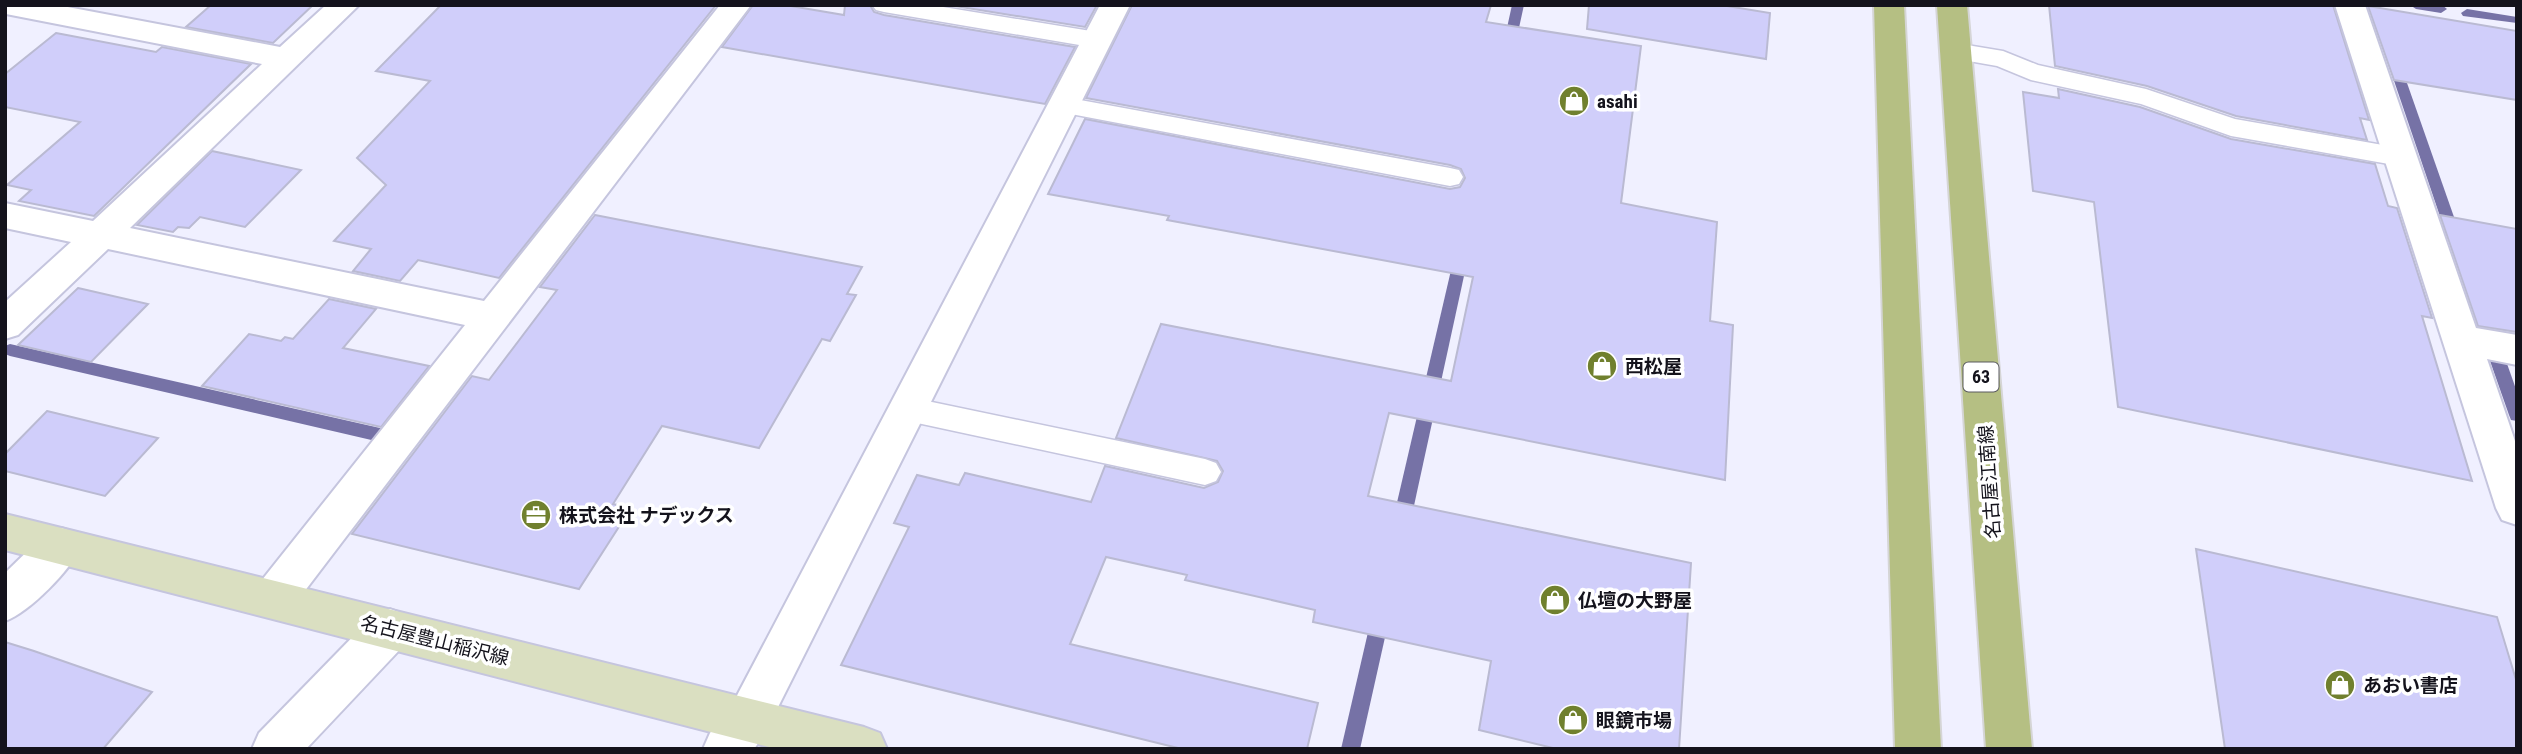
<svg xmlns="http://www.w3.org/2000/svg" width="2522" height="754" viewBox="0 0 2522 754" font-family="'Roboto Condensed','Noto Sans JP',sans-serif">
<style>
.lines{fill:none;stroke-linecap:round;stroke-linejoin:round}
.stream{fill:#7672a6;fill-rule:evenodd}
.building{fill:#d0cefa;stroke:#babad2;stroke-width:2}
.lane-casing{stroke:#c5c5de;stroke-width:3}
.street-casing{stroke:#c5c5de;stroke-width:4}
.secondary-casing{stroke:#c5c5de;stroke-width:4}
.primary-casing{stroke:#d5d5d6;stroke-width:4}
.lane{fill:#fff;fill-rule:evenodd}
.street{fill:#fff;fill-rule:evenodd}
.secondary{fill:#dadfc1;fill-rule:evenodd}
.primary{fill:#b5bf83;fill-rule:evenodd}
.labels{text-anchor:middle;stroke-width:7;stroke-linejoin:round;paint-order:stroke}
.shield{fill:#fff;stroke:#5a5a60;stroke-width:2}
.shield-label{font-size:18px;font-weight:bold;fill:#14131c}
.poi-label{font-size:19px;font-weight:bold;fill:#14131c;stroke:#fff;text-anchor:start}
.street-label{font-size:19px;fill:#14131c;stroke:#fff}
</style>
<rect width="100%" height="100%" fill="#f0f0ff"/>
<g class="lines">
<!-- stream -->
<g class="stream">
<path d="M1512,5h12l-9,41 -6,4 -6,-4z"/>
<path d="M2410,5h32l5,4 -6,4 -25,-4z"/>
<path d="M2467,9l50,8v6l-54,-7 -2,-3z"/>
<path d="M2394,59l6,4 61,174 -2,4 -5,1 -7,-5 -59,-174z"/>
<path d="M1462,248l7,5 -59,271 -3,5 -6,2 -6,-2 -3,-5 63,-271z"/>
<path d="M10,344l370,84 6,2 2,5 -2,5 -6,2 -370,-86 -5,-2v-8z"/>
<path d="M2497,352l6,2 2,4 12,34v29l-6,-1 -2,-5 -20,-57 2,-4z"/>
<path d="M1381,607l6,2 3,6 -30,134h-19l31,-134 3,-6z"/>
</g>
</g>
<!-- building -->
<g class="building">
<path d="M211,5h102l-40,38 -87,-16z"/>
<path d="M441,5h275l-217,273 -81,-18 -18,21 -47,-10 18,-22 -37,-8 52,-56 -29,-27 73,-77 -54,-10z"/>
<path d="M753,5h32l59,10 1,-10h25l4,7 10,3 191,32 -30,57 -323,-57z"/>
<path d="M949,5h148l-12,22z"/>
<path d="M1132,5h359l-5,17 155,24 -20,157 96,19 -7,99 23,4 -8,155 -336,-67 -21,83 323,67 -12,186h-122l-78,-19 12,-69 -178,-39 2,-12 -130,-30 2,-5 -81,-18 -36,87 248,59 -11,46h-125l-341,-84 68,-138 -15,-4 23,-48 42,10 6,-12 126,29 14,-36 99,22 14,-6 5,-11 -6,-10 -101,-23 45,-114 290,57 22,-104 -306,-57 2,-4 -121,-22 37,-75 365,70 10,-2 5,-9 -4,-9 -11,-4 -364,-67z"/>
<path d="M1589,5h132l49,8 -4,46 -179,-30z"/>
<path d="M2049,5h284l36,115 -9,-2 7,22 -131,-24 -89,-30 -92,-20z"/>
<path d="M2368,6l149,25v69l-123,-20z"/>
<path d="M56,33l100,19 6,-5 89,17 -157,152 -75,-15 12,-11 -24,-5 73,-63 -75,-15v-33z"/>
<path d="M2058,89l82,18 91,32 144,25 13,42 9,2 35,110 -10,-2 50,165 -354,-74 -24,-205 -61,-11 -10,-99 36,6z"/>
<path d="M212,151l89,19 -56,57 -45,-10 -11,11 -11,-1 -5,5 -36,-7z"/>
<path d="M595,215l267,52 -15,27 9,1 -26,46 -8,-2 -63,109 -97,-22 -49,78 18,4 -52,81 -227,-55 120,-158 17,4 68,-90 -17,-3z"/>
<path d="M2440,215l77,14v103l-39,-6z"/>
<path d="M78,288l70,16 -57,58 -73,-17z"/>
<path d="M329,299l47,10 -33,39 86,18 -48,61 -179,-41 47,-52 32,7 4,-4 8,2z"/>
<path d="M47,411l111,27 -53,58 -100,-25v-17z"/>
<path d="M2196,549l301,68 20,66v66h-292z"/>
<path d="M5,642l29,9 118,41 -49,57h-98z"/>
</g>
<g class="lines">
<!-- lane casing -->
<g class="lane-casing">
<g id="lane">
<path d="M872,5h59l166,27 9,3 3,5 -3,5 -9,3 -213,-36 -8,-2z"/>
<path d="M1955,43l48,8 35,14 108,24 89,30 165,29 9,3 4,6 -4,6 -9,3 -169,-30 -90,-32 -110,-24 -34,-14 -51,-9 -3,-6 3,-6z"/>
<path d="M1064,97l386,71 9,2 4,7 -4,7 -9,2 -395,-75 -4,-6 4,-6z"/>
<path d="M908,397l297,62 11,4 5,9 -5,9 -11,4 -297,-64 -11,-3 -4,-9 4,-9z"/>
</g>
</g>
<!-- street casing -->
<g class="street-casing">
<g id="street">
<path d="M5,5h52l223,42 46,-42h33l-229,223 354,73 236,-296h31l-463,608 -15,5 -15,-5 -7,-14 7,-14 207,-260 -357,-76 -90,86 -13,4v-37l66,-60 -66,-14v-25l88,18 169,-157 -256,-50z"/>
<path d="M1100,5h30l-366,730 -10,14h-51l7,-16 22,-28z"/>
<path d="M2335,5h30l111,323 41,7v30l-30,-6 30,88v78l-15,-5 -6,-12z"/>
<path d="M61,528l15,5 6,13c-12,24 -52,66 -77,75v-48l41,-40z"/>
<path d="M390,609l16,6 6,14 -6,14 -100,106h-54l7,-16 115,-118z"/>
</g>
</g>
<!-- secondary casing -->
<g class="secondary-casing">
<path id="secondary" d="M5,514l859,213 16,6 7,16h-110l-772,-199z"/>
</g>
<!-- primary casing -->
<g class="primary-casing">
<g id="primary">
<path d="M1874,5h30l37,744h-46z"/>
<path d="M1937,5h30l65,744h-46z"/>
</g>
</g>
<!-- lane -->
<use href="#lane" class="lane"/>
<!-- street -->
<use href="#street" class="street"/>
<!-- secondary -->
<use href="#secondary" class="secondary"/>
<!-- primary -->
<use href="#primary" class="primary"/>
</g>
<!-- icons -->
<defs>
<g id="shop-disc" transform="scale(1.575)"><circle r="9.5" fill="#70802e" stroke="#fff"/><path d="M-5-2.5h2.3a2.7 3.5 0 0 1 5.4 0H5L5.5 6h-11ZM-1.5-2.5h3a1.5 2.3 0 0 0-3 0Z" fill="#fff"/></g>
<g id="office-disc" transform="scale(1.575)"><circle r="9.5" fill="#70802e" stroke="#fff"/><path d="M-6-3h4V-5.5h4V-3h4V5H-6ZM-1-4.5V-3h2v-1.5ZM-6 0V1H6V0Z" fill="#fff"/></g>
</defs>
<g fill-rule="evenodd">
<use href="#shop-disc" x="1574" y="101"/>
<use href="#shop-disc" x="1602" y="366"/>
<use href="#office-disc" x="536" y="515"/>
<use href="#shop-disc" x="1555" y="600"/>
<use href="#shop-disc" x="2340" y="685"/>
<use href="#shop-disc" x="1573" y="720"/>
</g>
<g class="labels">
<!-- shield labels -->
<rect class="shield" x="1963.5" y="362.5" width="35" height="29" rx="5"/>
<g class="shield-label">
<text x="1981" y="383">63</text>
</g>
<!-- poi labels -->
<g class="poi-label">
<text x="1597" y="108">asahi</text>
<text x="1625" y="373">西松屋</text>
<text x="559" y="522">株式会社 ナデックス</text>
<text x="1578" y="607">仏壇の大野屋</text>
<text x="2363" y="692">あおい書店</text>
<text x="1596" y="727">眼鏡市場</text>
</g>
<!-- street labels -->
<g class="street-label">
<text transform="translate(1989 482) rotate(-94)" y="7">名古屋江南線</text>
<text transform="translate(435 640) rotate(14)" y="7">名古屋豊山稲沢線</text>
</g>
</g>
<!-- border -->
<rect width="2522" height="754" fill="none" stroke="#14131c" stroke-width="14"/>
</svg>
